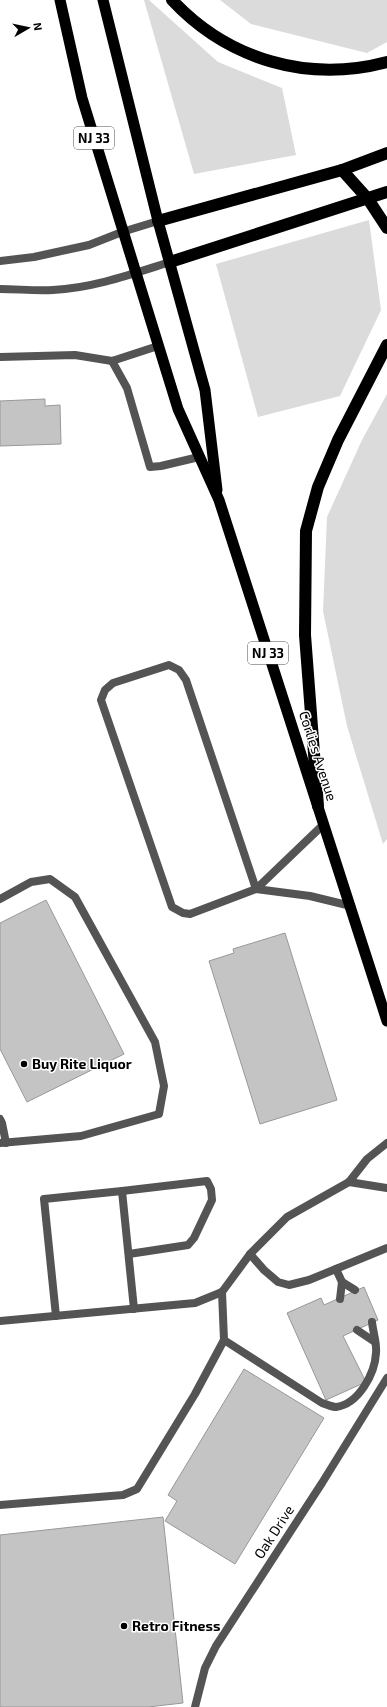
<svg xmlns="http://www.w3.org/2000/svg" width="387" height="1707" viewBox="0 0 387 1707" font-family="'Exo 2',sans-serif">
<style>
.green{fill:#dbdbdb}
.building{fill:#c4c4c4;stroke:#989898}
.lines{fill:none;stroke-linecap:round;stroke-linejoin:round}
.service{stroke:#545454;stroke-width:8}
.minor{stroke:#545454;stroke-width:8}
.tertiary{stroke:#545454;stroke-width:8}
.trunk{stroke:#000;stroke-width:11}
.motorway{stroke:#000;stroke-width:12}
.poi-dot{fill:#000;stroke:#fff;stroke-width:1.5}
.labels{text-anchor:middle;stroke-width:3;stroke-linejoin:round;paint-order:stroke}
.shield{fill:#fff;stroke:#4c4c4c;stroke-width:1}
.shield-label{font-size:13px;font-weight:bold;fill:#000}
.street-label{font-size:14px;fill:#000;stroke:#fff}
.poi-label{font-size:14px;font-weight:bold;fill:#000;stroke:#fff;text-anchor:start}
</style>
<rect width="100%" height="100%" fill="#fff"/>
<!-- green -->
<g class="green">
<path d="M144,0h5l69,62 64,26 14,67 -102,19z"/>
<path d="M220,0h167v42l-20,11 -116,-29z"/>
<path d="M369,220l12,90 -41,86 -82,21 -42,-153z"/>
<path d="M387,394v445l-4,5 -36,-118 -24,-115 4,-94 35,-77z"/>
</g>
<!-- building -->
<g class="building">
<path d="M45,399v7l15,-1 1,39 -61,2v-45z"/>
<path d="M46,900l78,154 -97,48 -27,-53v-126z"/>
<path d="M285,933l52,167 -77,24 -51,-163 25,-8 -1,-4z"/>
<path d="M364,1287l14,33 -35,16 23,46 -40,18 -39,-87 34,-15 3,7z"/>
<path d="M244,1369l80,49 -89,146 -70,-43 12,-20 -9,-6z"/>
<path d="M163,1517l20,186 -35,4h-148v-172z"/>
</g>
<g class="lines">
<!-- service -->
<g class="service">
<path d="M0,357l75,-2 37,6 46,-15"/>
<path d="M112,361l15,27 23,79 11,-1 38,-9"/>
<path d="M256,889l-70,-209 -7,-10 -10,-5 -56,18 -8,7 -4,10 71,207 11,6 7,1 66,-25 68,-65"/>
<path d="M256,889l54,7 41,10"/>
<path d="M0,899l31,-17 19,-3 25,18 80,145 9,44 -5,28 -78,22 -81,7"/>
<path d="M0,1119l2,4 4,20"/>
<path d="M349,1182l38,6"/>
<path d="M122,1191l85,-10 4,8 1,11 -18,38 -6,7 -59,9"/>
<path d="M250,1254l14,16 14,12 11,3 20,-5 78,-32"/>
<path d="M336,1269l6,13 13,8"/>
<path d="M340,1299l2,-17"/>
<path d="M56,1316l-12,-117 78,-8 12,118"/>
<path d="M0,1321l195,-18 27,-11 28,-38 37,-37 62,-35 18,-23 20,-16"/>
<path d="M357,1330l18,12"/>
<path d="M224,1340l98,63c4,1 10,4 14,4 23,-3 39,-34 40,-54 1,-10 -3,-21 -4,-31"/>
<path d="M0,1505l123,-10 14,-6 58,-95 29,-54 -2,-48"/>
</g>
<!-- minor -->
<path class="minor" d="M195,1707l10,-39 11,-22 106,-163 65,-105"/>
<!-- tertiary -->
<g class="tertiary">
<path d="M0,261l34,-4 55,-12 33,-13 36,-11"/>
<path d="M0,289c17,0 35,2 53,1 40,-2 79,-16 117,-28"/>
</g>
<!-- trunk -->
<g class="trunk">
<path d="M60,0l22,98 96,311 41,91 168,521"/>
<path d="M103,0l55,221 47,169 12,100"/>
</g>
<!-- motorway -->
<g class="motorway">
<path d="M172,0c56,60 136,83 215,62"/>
<path d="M342,170l26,29 19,29"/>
<path d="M158,221l184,-51 45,-17"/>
<path d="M170,262l217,-70"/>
<path d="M318,806l-13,-171 1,-104 12,-44 20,-47 49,-95"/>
</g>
</g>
<!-- markers -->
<g class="poi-dot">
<circle cx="24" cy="1064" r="4"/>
<circle cx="124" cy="1626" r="4"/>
</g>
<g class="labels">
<!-- shield labels -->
<g class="shield">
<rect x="74" y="127" width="40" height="22" rx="3"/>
<rect x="248" y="642" width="40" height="22" rx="3"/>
</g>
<g class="shield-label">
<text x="94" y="143">NJ 33</text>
<text x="268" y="658">NJ 33</text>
</g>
<!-- street labels -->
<g class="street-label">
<text transform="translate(318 756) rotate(72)" y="5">Corlies Avenue</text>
<text transform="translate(274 1532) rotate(-57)" y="5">Oak Drive</text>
</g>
<!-- poi labels -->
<g class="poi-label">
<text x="32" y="1069">Buy Rite Liquor</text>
<text x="132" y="1631">Retro Fitness</text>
</g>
</g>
<!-- north arrow -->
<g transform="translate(28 28) rotate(81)" stroke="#ffffff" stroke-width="3" paint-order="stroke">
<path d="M0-3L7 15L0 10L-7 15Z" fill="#000000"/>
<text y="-6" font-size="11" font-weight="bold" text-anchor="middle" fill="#000000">N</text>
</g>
</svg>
